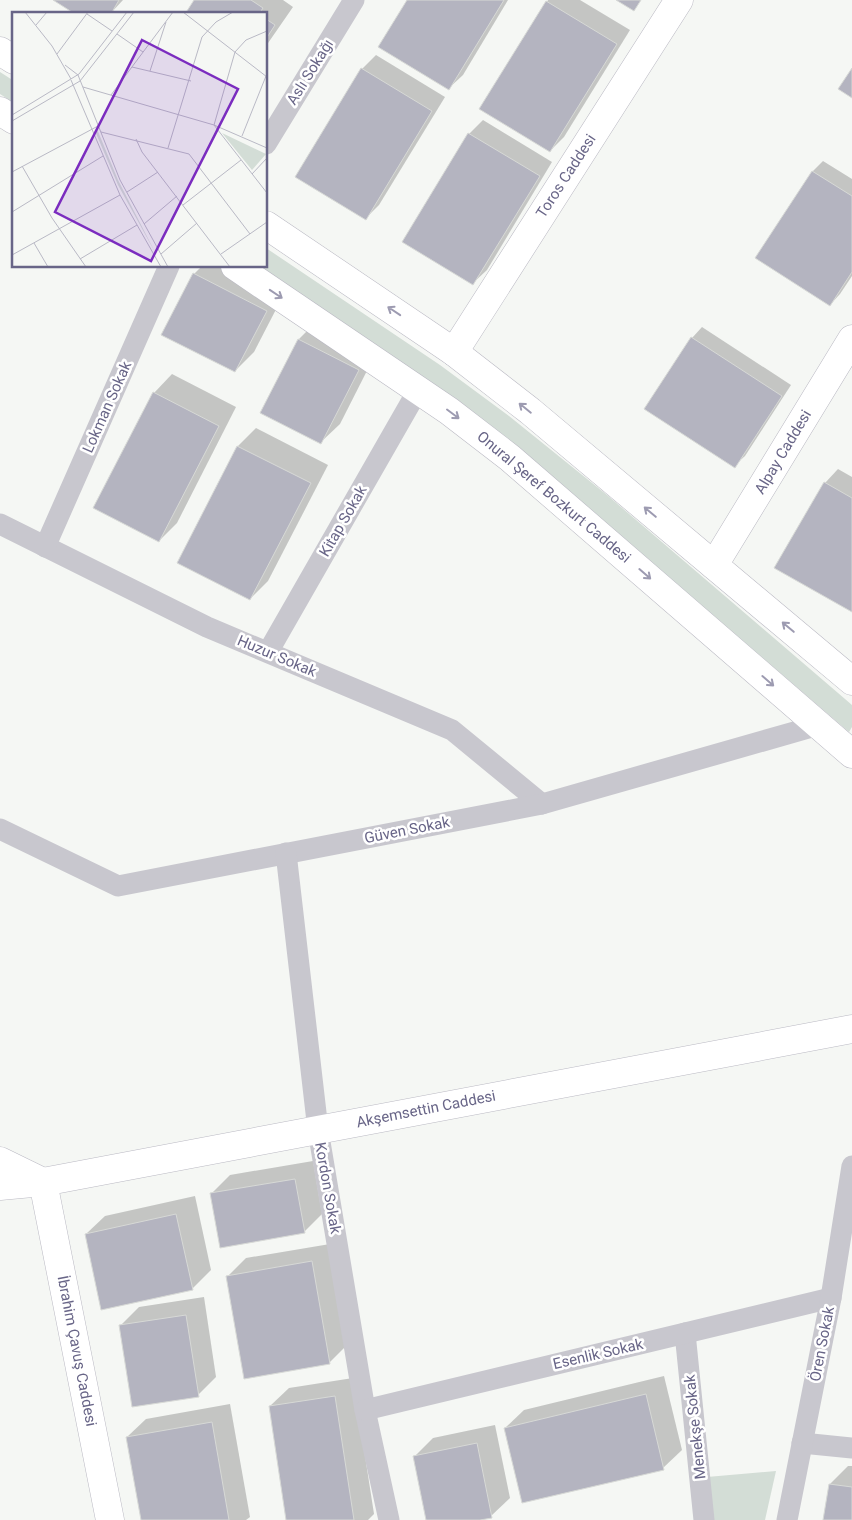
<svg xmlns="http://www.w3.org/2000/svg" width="852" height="1520" viewBox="0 0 852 1520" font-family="Roboto,sans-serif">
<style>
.green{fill:#d3ddd6}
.shadow{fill:#0003}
.building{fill:#b4b4c0;stroke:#d7d9d6}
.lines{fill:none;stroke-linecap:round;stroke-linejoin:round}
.secondary-casing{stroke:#bab9c3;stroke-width:29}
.street{stroke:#c8c7ce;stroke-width:21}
.secondary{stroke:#fff;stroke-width:28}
.oneway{stroke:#9d9bb1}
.labels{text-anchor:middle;stroke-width:5;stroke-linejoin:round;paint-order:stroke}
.street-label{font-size:15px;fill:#686587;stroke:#fff}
.inset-road{fill:none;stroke:#b9b9c5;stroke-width:1}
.view{fill:#7b2cbf;fill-opacity:0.15;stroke:#7b2cbf;stroke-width:2.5}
.inset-edge{fill:none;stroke:#686587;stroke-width:2.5}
</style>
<rect width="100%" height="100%" fill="#f5f7f4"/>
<!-- green -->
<g class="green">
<path d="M0,72l14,9v22l-14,-9z"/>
<path d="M266,248l174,117 69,51 98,79 245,210v22l-3,5 -332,-284 -127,-94 -131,-88h7z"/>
<path d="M776,1471l-11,49h-52l-6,-43z"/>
</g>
<!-- shadow -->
<g class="shadow">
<path d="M55,0h68l-13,14 -4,-1 -29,1z"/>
<path d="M195,0h88l10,7 -27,39v-32h-80z"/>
<path d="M408,0h100l-45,75 -14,13z"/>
<path d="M548,0h32l50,30 -66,107 -14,14 -3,-149z"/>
<path d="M376,55l69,42 -66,108 -13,13 -4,-149z"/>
<path d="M483,120l69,42 -65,108 -14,13 -4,-149z"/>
<path d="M823,161l29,18v97l-12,18 -10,11 -73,-47 56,-87z"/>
<path d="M202,266h32l51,26 -31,60 -19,19 -41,-97z"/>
<path d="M317,321l60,30 -37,73 -19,18 -59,-30 37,-73z"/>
<path d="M702,327l89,58 -46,71 -11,10 -42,-128z"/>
<path d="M172,374l64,33 -59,116 -18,18 -5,-148z"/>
<path d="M256,428l72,37 -60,116 -18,18 -72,-36 60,-117z"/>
<path d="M838,469l14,8v133l-27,-127z"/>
<path d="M313,1161l9,53 -18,18 -92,-39 18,-18z"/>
<path d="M195,1196l16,74 -19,19 -106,-55 19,-18z"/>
<path d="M330,1244l18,100 -19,19 -101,-87 18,-18z"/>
<path d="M204,1297l12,80 -18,18 -78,-69 19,-19z"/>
<path d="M664,1376l18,74 -19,18 -158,-40 19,-18z"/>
<path d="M353,1378l21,136 -6,6h-81l-17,-114 19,-18z"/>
<path d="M230,1404l20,113 -4,3h-104l-15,-83 19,-18z"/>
<path d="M495,1425l15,73 -19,18 -18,4h-46l-13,-63 19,-19z"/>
<path d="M848,1466h4v54h-28l6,-36z"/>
</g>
<!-- building -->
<g class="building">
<path d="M53,0h66l-8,14 -9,-1 -27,1z"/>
<path d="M194,0h57l12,8 -4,6h-74z"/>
<path d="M407,0h97l-55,90 -71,-43z"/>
<path d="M616,0h25l-7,11z"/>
<path d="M546,1l71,43 -67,108 -71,-43z"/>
<path d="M266,19l9,6 -9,14z"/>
<path d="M361,68l71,43 -66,109 -71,-43z"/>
<path d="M852,68v30l-14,-9z"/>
<path d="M468,133l72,43 -67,109 -71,-43z"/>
<path d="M812,171l40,25v76l-22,34 -75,-48z"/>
<path d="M193,273l74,38 -32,61 -74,-37z"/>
<path d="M691,337l91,59 -47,72 -91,-59z"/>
<path d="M298,339l61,31 -38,74 -61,-31z"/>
<path d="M153,392l66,34 -60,116 -66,-34z"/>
<path d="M237,446l74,37 -61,117 -73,-37z"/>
<path d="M824,482l28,16v114l-78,-44z"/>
<path d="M295,1179l10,54 -85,15 -10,-55z"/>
<path d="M176,1214l17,76 -92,20 -16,-76z"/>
<path d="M312,1261l18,103 -86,15 -18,-103z"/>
<path d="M186,1315l13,82 -67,10 -13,-82z"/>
<path d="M646,1394l18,76 -142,33 -18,-75z"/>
<path d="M335,1396l19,124h-68l-17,-114z"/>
<path d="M212,1422l17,98h-88l-15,-83z"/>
<path d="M477,1443l15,75 -12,2h-54l-13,-64z"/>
<path d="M829,1484l23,3v33h-29z"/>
</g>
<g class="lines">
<!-- secondary casing -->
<g class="secondary-casing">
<g id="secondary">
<path d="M0,51l14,9"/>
<path d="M0,111l14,9"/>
<path d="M266,225l188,127 76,59 322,270"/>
<path d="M235,266l214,145 61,47 342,296"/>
<path d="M454,352l225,-352"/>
<path d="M714,565l138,-226"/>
<path d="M0,1161l43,21 67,338"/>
<path d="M0,1186l43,-4 809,-153"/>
</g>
</g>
<!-- street -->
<g class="street">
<path d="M266,144l88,-144"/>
<path d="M0,524l207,103 245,103 90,74"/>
<path d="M45,547l124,-281"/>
<path d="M268,652l150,-262"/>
<path d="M0,829l118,57 424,-82 277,-79"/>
<path d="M286,853l32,277 47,280 24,110"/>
<path d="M685,1333l19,187"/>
<path d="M365,1410l466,-112"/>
<path d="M802,1443l50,5"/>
<path d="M787,1520l44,-222 21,-132"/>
</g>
<!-- secondary -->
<use href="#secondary" class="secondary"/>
</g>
<!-- one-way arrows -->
<defs><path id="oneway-shaft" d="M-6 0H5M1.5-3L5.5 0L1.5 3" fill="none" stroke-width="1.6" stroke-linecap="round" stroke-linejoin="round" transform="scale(1.25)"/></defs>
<g class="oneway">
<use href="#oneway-shaft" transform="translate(276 294) rotate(34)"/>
<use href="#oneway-shaft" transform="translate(394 311) rotate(-146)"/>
<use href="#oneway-shaft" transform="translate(525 408) rotate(-141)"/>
<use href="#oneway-shaft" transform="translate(453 414) rotate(37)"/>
<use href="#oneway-shaft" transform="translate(650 512) rotate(-140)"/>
<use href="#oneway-shaft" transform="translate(645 574) rotate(41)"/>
<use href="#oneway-shaft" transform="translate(788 627) rotate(-140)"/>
<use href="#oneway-shaft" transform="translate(768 681) rotate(41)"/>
</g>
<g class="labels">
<!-- street labels -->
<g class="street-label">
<text transform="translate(310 72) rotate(-58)" y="5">Aslı Sokağı</text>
<text transform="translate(566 176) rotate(-57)" y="5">Toros Caddesi</text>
<text transform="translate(107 407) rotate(-66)" y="5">Lokman Sokak</text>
<text transform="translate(783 452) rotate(-59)" y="5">Alpay Caddesi</text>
<text transform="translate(554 497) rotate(40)" y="5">Onural Şeref Bozkurt Caddesi</text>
<text transform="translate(343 521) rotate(-60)" y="5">Kitap Sokak</text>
<text transform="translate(277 656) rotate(23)" y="5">Huzur Sokak</text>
<text transform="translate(407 830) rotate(-11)" y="5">Güven Sokak</text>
<text transform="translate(426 1109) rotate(-11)" y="5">Akşemsettin Caddesi</text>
<text transform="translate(328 1188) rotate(80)" y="5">Kordon Sokak</text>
<text transform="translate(822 1344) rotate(-79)" y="5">Ören Sokak</text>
<text transform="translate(77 1351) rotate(79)" y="5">İbrahim Çavuş Caddesi</text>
<text transform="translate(598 1354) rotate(-13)" y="5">Esenlik Sokak</text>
<text transform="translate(695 1427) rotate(-96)" y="5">Menekşe Sokak</text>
</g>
</g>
<!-- overview -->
<g transform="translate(12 12)">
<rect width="255" height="255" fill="#f5f7f4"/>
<path d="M85,117l21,51 38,74 -38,-69 -23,-54zM210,121l44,21 -14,16z" fill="#d3ddd6"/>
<path class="inset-road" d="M13,0l27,34 19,33M171,0l84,65M75,2l25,17M24,13l11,-13M255,19l-21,9 -11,12 -21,73 53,68M105,22l26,18M45,42l31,-42M53,53l13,10M120,55l59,14M138,59l16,-49M66,63l42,105 48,87M59,68l49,115 41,72M71,75l131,38 53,23M99,83l62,-83M0,103l67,-41 48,-62M0,109l68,-40 54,-69M89,120l88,22 61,80M230,124l24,-60M124,127l6,13 88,115M156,136l34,-111 14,-15 17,-10M10,154l30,52 34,49M0,160l86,-46M240,162l15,-16M115,180l31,-20M171,193l58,-45M0,200l91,-56M132,212l33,-28M22,231l14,24M149,242l36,-31M209,242l46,-32M0,243l108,-60M68,247l57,-34"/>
<path class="view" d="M130,28l96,49 -87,172 -96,-49z"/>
<rect width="255" height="255" class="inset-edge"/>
</g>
</svg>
